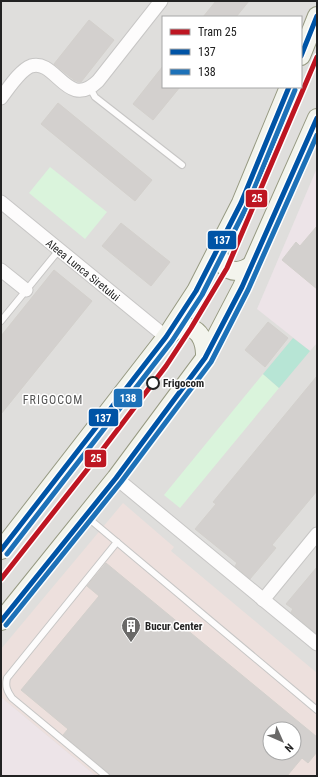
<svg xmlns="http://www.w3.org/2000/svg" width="318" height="777" viewBox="0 0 318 777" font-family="'Roboto Condensed',sans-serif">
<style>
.residential{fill:#dfdedc;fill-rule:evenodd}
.commercial{fill:#ede0dd;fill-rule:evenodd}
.industrial{fill:#ede4e8}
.park{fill:#daf4dc}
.pitch{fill:#b7e5d5}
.building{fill:#d3d0ce;stroke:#d3d0cc;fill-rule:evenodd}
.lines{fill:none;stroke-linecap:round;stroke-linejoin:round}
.lane-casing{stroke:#c7c6c5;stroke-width:8}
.street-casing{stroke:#c7c6c5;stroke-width:15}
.secondary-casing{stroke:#979a82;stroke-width:20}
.lane{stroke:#fdfcfc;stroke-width:6}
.street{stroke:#fdfcfc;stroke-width:13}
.secondary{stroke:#f3f4ed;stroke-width:18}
.bus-1-casing{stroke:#fff;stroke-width:8}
.bus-2-casing{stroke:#fff;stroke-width:8}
.bus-1{stroke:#0054a6;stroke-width:5}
.bus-2{stroke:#1d71b8;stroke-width:5}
.tram-1-casing{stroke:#fff;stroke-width:8}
.tram-1{stroke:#be1622;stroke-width:5}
.stop-dot{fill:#fff;stroke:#222;stroke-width:2}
.labels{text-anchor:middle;stroke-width:3;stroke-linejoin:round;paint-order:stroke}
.street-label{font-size:11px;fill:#222;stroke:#fff}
.stop-label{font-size:11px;font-weight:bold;fill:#222;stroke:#fff;text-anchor:start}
.poi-label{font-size:11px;font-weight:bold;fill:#222;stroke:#fff;text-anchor:start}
.neighbourhood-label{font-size:12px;letter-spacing:1px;fill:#555;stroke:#fff}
.line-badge{stroke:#fff;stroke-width:1.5}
.badge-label{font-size:11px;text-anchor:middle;font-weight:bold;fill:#fff}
</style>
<rect width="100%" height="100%" fill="#f0eeeb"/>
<!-- residential -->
<path class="residential" d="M1,1h316v775h-316zM163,17h138v70h-138zM270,729h24v24h-24z"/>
<!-- commercial -->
<path class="commercial" d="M123,503l51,44 -3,4 146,122v103h-221l-95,-79v-48zM270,729h24v24h-24z"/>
<!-- industrial -->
<g class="industrial">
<path d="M317,168v175l-7,8 -53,-42z"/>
<path d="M1,697l95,79h-95z"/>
</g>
<!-- park -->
<g class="park">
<path d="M50,167l57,45 -22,27 -56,-46z"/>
<path d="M263,374l16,14 -99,120 -16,-13z"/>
</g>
<!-- pitch -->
<path class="pitch" d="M293,338l17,13 -31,37 -16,-14z"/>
<!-- building -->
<g class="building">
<path d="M216,1h33l-13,16h-33z"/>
<path d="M89,20l25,20 -33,42h-2l-5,-2 -20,-16z"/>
<path d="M163,66v21h17l-27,33 -20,-16z"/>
<path d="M58,103l94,77 -17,21 -94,-77z"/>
<path d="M121,223l49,39 -19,24 -49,-40z"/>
<path d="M317,226v63l-35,-29 14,-18 4,4z"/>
<path d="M54,270l38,31 -91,113v-78z"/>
<path d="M268,322l20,16 -23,29 -20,-17z"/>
<path d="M317,376v115l-45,54 4,3 -26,31 -15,-13 2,-3 -42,-34 21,-25 -3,-2z"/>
<path d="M106,563l211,174v15l-9,11 -6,-5 -15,18h-176l-48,-41 5,-6 -47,-39 78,-94 -12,-10zM270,729h24v24h-24z"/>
<path d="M317,567v67l-26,-22 2,-3 -7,-5z"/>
</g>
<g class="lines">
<!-- lane casing -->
<g class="lane-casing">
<g id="lane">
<path d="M90,88l5,9 87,68"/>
<path d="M1,321l58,-71"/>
<path d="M87,517l230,193"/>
<path d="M106,776l-94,-78c-5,-7 -7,-12 -5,-20l110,-136"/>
</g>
</g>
<!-- street casing -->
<g class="street-casing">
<g id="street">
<path d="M1,98c7,-9 19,-28 30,-32 25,-8 36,45 67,15l63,-80"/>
<path d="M1,202l165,135"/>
<path d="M1,270l25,20"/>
<path d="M116,478l201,166"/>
<path d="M263,600l54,-66"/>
</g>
</g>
<!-- secondary casing -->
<g class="secondary-casing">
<g id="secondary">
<path d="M301,56l16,-40"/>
<path d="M217,249c4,21 17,28 35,16"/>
<path d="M165,338c23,-21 41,-8 40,20"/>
<path d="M1,550l165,-213 30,-46 45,-88 48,-116"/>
<path d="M1,621l115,-143 89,-120 37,-71 75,-169"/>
</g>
</g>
<!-- lane -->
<use href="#lane" class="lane"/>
<!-- street -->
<use href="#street" class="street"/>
<!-- secondary -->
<use href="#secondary" class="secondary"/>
<!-- bus-1 casing -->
<g class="bus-1-casing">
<g id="bus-1">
<path d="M301,56l16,-40"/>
<path d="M1,550l165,-213 30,-46 45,-88 48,-116"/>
<path d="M1,621l115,-143 89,-120 37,-71 75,-169"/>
</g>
</g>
<!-- bus-2 casing -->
<g class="bus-2-casing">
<g id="bus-2">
<path d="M7,554l165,-213 30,-46 45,-89 48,-116"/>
<path d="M6,625l115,-143 90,-120 37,-72 69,-155"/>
</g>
</g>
<!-- bus-1 -->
<use href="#bus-1" class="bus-1"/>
<!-- bus-2 -->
<use href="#bus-2" class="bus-2"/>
<!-- tram-1 casing -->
<g class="tram-1-casing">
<path id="tram-1" d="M1,579l89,-113 76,-100 25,-38 36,-60 90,-211"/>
</g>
<!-- tram-1 -->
<use href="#tram-1" class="tram-1"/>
</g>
<!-- icons -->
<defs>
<g id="building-pin" transform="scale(1)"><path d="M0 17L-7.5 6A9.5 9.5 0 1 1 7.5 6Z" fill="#6a6968" stroke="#fff"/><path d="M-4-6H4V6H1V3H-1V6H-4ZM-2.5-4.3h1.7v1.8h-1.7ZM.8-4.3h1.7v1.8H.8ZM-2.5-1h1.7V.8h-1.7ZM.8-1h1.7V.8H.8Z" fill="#fff"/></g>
</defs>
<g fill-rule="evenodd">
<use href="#building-pin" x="131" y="626"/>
</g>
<!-- markers -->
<circle class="stop-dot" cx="153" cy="383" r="6"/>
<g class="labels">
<!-- street labels -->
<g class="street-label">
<text transform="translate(83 270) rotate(39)" y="4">Aleea Lunca Siretului</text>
</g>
<!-- stop labels -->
<g class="stop-label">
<text x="163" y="387">Frigocom</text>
</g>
<!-- poi labels -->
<g class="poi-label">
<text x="145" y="630">Bucur Center</text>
</g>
<!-- neighbourhood labels -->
<g class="neighbourhood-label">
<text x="53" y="404">FRIGOCOM</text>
</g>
</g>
<g class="line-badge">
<rect x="245" y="189" width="23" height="19" rx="4" fill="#be1622"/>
<rect x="207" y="230" width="30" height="20" rx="4" fill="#0054a6"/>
<rect x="113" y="388" width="30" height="20" rx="4" fill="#1d71b8"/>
<rect x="88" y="408" width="31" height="19" rx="4" fill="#0054a6"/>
<rect x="84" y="449" width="23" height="19" rx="4" fill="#be1622"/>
</g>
<g class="badge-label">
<text x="257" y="202">25</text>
<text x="222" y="244">137</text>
<text x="128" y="402">138</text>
<text x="103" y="422">137</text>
<text x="96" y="462">25</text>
</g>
<!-- border -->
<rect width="318" height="777" fill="none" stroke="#222222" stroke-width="4"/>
<!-- legend -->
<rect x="162" y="16" width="140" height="72" fill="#ffffff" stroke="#a7a7a7"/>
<rect x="170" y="29" width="20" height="6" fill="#be1622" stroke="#a7a7a7"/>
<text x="198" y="36" font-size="12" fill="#222222">Tram 25</text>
<rect x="170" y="49" width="20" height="6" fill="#0054a6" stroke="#a7a7a7"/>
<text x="198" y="56" font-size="12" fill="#222222">137</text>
<rect x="170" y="69" width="20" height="6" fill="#1d71b8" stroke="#a7a7a7"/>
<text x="198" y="76" font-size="12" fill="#222222">138</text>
<!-- north arrow -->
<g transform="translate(282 741) rotate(135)"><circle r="19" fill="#ffffff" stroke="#a7a7a7"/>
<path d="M0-3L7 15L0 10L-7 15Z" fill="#6a6968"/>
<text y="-6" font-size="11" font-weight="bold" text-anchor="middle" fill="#222222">N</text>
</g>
</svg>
